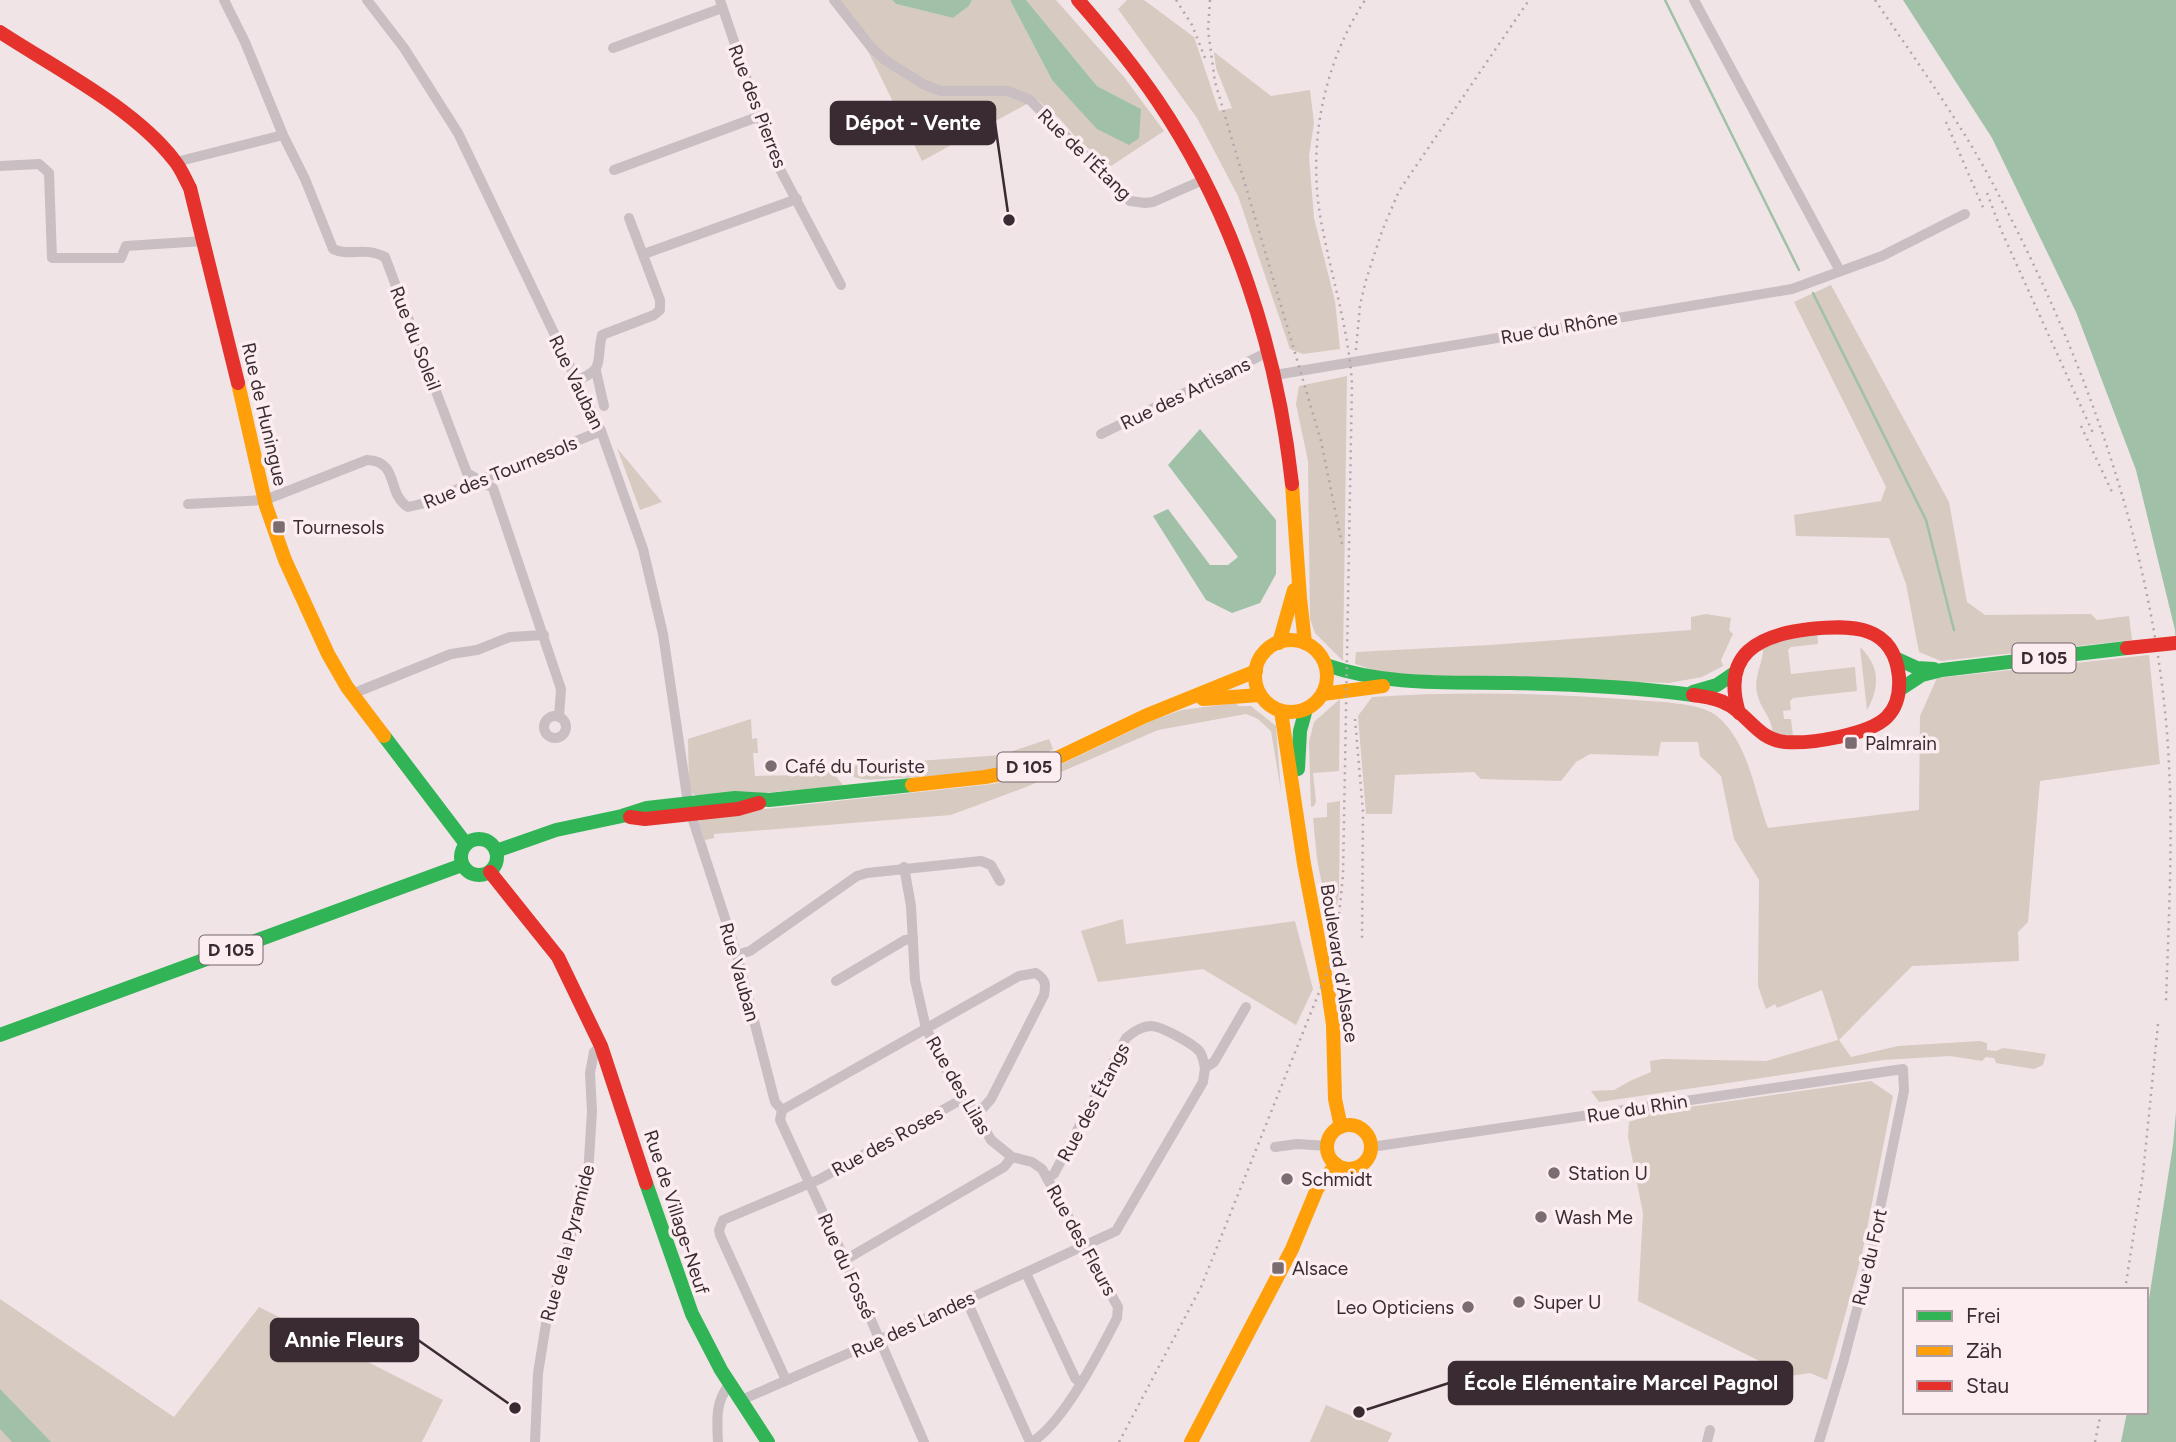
<svg xmlns="http://www.w3.org/2000/svg" width="2176" height="1442" viewBox="0 0 2176 1442" font-family="Figtree,sans-serif">
<style>
.green{fill:#d7cac0}
.water{fill:#a1c0a8}
.lines{fill:none;stroke-linecap:round;stroke-linejoin:round}
.stream{stroke:#a1c0a8;stroke-width:2.5}
.street{stroke:#c9bec1;stroke-width:10}
.fast{stroke:#30b455;stroke-width:14}
.slow{stroke:#ff9f0a;stroke-width:14}
.jam{stroke:#e5322d;stroke-width:14}
.rail{stroke:#b1a7ab;stroke-width:2.5;stroke-dasharray:2 5;stroke-linecap:butt}
.jam-bridge{stroke:#e5322d;stroke-width:14}
.poi-dot{fill:#7a6c71;stroke:#fbedf0;stroke-width:2.5}
.labels{text-anchor:middle;stroke-width:7;stroke-linejoin:round;paint-order:stroke}
.shield{fill:#fbedf0;stroke:#74656b;stroke-width:2}
.shield-label{font-size:18px;font-weight:bold;fill:#3a2b32}
.street-label{font-size:19px;fill:#3a2b32;stroke:#fbedf0}
.poi-label{font-size:19px;fill:#3a2b32;stroke:#fbedf0;text-anchor:start}
.leader{fill:none;stroke:#3a2b32;stroke-width:2.5}
.callout-dot{fill:#3a2b32;stroke:#fbedf0;stroke-width:2.5}
.callout{fill:#3a2b32;stroke:#3a2b32;stroke-width:2.5}
.callout-label{font-size:21px;text-anchor:middle;font-weight:bold;fill:#fff}
</style>
<rect width="100%" height="100%" fill="#f0e4e7"/>
<!-- green -->
<g class="green">
<path d="M838,0h54l4,4 57,14 16,-12 3,-6h38l42,80 89,29 -44,-23 -71,-86h30l68,77 40,54 -53,35 -33,-26 -18,-21 -24,-20 -114,62 -52,-106z"/>
<path d="M1127,0h17l50,37 25,74 13,-3 -16,-40 -2,-16 57,44 39,-6 4,33 -5,33 5,62 21,83 5,48 -37,5 -13,-5 -52,-153 -41,-78 -79,-109z"/>
<path d="M1831,285l118,217 18,100 18,13 106,-1 6,6 32,-4 3,24 -191,21 -22,-9 -13,-68 -17,-46 -93,-2 -2,-21 87,-14 5,-14 -92,-185z"/>
<path d="M1347,376l-4,285 -28,-28 -5,-14 -2,-158 -12,-57 3,-18z"/>
<path d="M617,448l45,54 -22,8z"/>
<path d="M1706,614l25,4 -2,12 4,4 -12,26 2,6 -21,11 -33,6 -264,-8 -25,-3 -25,-8 1,-12 134,-7 201,-15v-13z"/>
<path d="M1817,632l1,12 -27,3 -3,3 3,24 64,-7 2,24 -64,7 -3,3 1,9 -8,1 1,8h7l2,17 -20,-1c-1,-19 -12,-24 -16,-42 -4,-18 8,-31 6,-50z"/>
<path d="M1860,647c20,19 20,40 7,63z"/>
<path d="M2149,655l11,109 -120,17 -12,141 -10,10 1,29 -107,5 -73,74 12,17 47,-11 82,-5 7,2v7l9,1 7,-3 43,6 -3,11 -9,4 -38,-6 -2,-5 -8,-1 -4,4 -32,-5 -67,4 -284,42 -8,-11 23,-1 16,-9 21,-9 -1,-11 13,-2 103,2 72,-21 -16,-50 -45,18 -2,-4 -9,5 -8,-23 1,-106 -25,-41 -13,-63 -21,-20 -2,-14h-37l-3,14 -68,-2 -14,8 -15,19 -80,-2 -7,-7 -79,3 -3,39h-26l-8,-98 14,-19c90,-6 173,-4 263,3 21,2 67,2 83,17 31,27 36,74 50,111l151,-18 1,-94 17,-38z"/>
<path d="M1340,699l-1,72 -26,2 3,29 -2,4 -3,1 -2,-65 5,-20z"/>
<path d="M1236,703l2,3h13l25,20 5,65 -10,-60 -13,-12 -12,-5 -88,16 -127,55 -80,30 -237,19v4l-9,2 -6,-17 2,-7 292,-32 37,-8 30,-11 93,-45 29,-10z"/>
<path d="M751,719l1,20 5,-1 1,15h-5l2,23 54,-1v-4l19,-4 16,19 -139,12 -13,-4 -3,-9 -1,-46z"/>
<path d="M1049,739l4,10c-41,27 -107,27 -155,29 -16,0 -28,4 -44,-1l-5,-11 152,-11z"/>
<path d="M1340,801l-1,92 -4,22 -6,5 -12,-61 -4,-41 14,-1v-14z"/>
<path d="M1123,919l3,25 169,-23 18,68 -17,36 -93,-56 -105,13 -17,-51z"/>
<path d="M1871,1081l22,15 -31,158 -35,126 -17,-7 -20,3 -152,-75 5,-88 -15,-76 1,-15 12,-4 -1,-4z"/>
<path d="M0,1299l174,118 85,-110 184,93 -21,42h-422z"/>
<path d="M1326,1405l66,28 -4,9h-78z"/>
</g>
<!-- water -->
<g class="water">
<path d="M892,0h80l-3,6 -16,12 -57,-14z"/>
<path d="M1010,0h16l71,86 44,23 -2,29 -10,7 -32,-16 -45,-49z"/>
<path d="M1903,0h273v643l-1,-13 -39,-160 -60,-158 -84,-174z"/>
<path d="M1200,429l76,91v54l-16,29 -28,10 -26,-13 -53,-84 15,-7 42,56h18l10,-8 -70,-92z"/>
<path d="M2176,1112v330h-55l6,-30h19v-94l27,-173z"/>
<path d="M0,1389l51,53h-39l-12,-13z"/>
</g>
<g class="lines">
<!-- stream -->
<g class="stream">
<path d="M1665,0l134,270"/>
<path d="M1813,293l113,227 28,110"/>
</g>
<!-- street -->
<g class="street">
<path d="M224,0l21,42 38,93 22,44 28,70c16,8 32,-3 52,8l82,216 26,15 68,201 -2,28"/>
<path d="M367,0l37,48 54,85 143,298 42,118 20,85 25,169"/>
<path d="M720,0l52,154 69,131"/>
<path d="M834,0l37,47 14,13 38,24 18,7h67l22,9 100,101 15,2 8,-1 50,-22"/>
<path d="M1694,0l146,271"/>
<path d="M613,48l109,-40"/>
<path d="M176,162l107,-27"/>
<path d="M0,166l39,-2 10,9 3,85h69l5,-12 78,-5"/>
<path d="M614,170l146,-54"/>
<path d="M644,254l153,-55"/>
<path d="M596,371l8,35"/>
<path d="M1275,375l517,-86 90,-33 83,-42"/>
<path d="M576,381c31,-13 19,-18 26,-46l52,-20 6,-5v-10l-31,-82"/>
<path d="M1101,434l167,-82"/>
<path d="M188,504l77,-4 102,-40c33,1 19,34 41,47l13,-3 180,-73"/>
<path d="M352,694l99,-40 26,-4 33,-13 34,-2"/>
<circle cx="555" cy="727" r="11"/>
<path d="M691,814l46,141 38,147 7,8 -2,10 65,140 79,182"/>
<path d="M904,867l7,39 4,74 11,48 29,59 22,28 14,25 21,17 20,5 10,7 76,138 -1,11c-18,35 -53,104 -85,124"/>
<path d="M737,955l13,-4 107,-75 10,-3 114,-12 10,4 9,16"/>
<path d="M836,981l69,-41 8,-1"/>
<path d="M782,1110l237,-134 17,-3c10,7 10,11 8,22l-53,104 -14,16"/>
<path d="M1275,1147l22,-3 31,2"/>
<path d="M1371,1147l532,-78 1,22 -36,176 -25,96 -24,79"/>
<path d="M1047,1178l7,-4 72,-136c7,-6 15,-12 25,-12 10,0 43,18 49,26 3,5 4,11 5,16"/>
<path d="M845,1260l159,-93 8,-10"/>
<path d="M1026,1273l49,105 5,5"/>
<path d="M966,1299l64,143"/>
<path d="M786,1380l-66,-145 -1,-5 4,-10 97,-41 144,-81"/>
<path d="M739,1401l140,-61 237,-109 87,-149 2,-14 9,-6 32,-55"/>
<path d="M535,1442l3,-69 8,-49 42,-148 4,-65 -2,-38 4,-21 7,-6"/>
<path d="M718,1442c-1,-21 -3,-40 11,-57"/>
<path d="M1707,1442l3,-12"/>
</g>
<!-- fast -->
<g class="fast">
<path d="M1895,658l22,10 17,1"/>
<path d="M1326,665c61,21 122,17 185,18 61,1 122,4 182,12"/>
<path d="M1899,690l23,-15 20,-5 185,-22"/>
<path d="M1693,692l24,-7 19,-13"/>
<path d="M384,736l82,108"/>
<path d="M1298,769l2,-38 6,-22"/>
<circle cx="479" cy="857" r="18"/>
<path d="M496,851l60,-21 66,-14 25,-8 88,-10 34,2 143,-15"/>
<path d="M0,1035l462,-170"/>
<path d="M646,1183l46,131 29,56 47,72"/>
</g>
<!-- slow -->
<g class="slow">
<path d="M238,383l28,123 19,54 43,94 19,33 37,49"/>
<path d="M1292,484l8,114 5,45"/>
<circle cx="1291" cy="676" r="36"/>
<path d="M1279,643l15,-53"/>
<path d="M1323,694l60,-8"/>
<path d="M1203,699l57,-4"/>
<path d="M1281,711l23,153 24,126 5,35 2,74 6,28"/>
<path d="M912,785l73,-8 32,-6 38,-12 90,-43 111,-45"/>
<circle cx="1349" cy="1147" r="22"/>
<path d="M1191,1442l101,-193 25,-60 19,-25"/>
</g>
<!-- jam -->
<g class="jam">
<path d="M1078,0c28,32 55,65 79,100 77,114 120,248 135,384"/>
<path d="M0,32c55,36 134,76 174,128 7,8 11,19 16,28l48,195"/>
<path d="M1693,695c12,2 25,3 36,10 21,12 29,34 56,37 25,2 84,-7 102,-25 10,-10 13,-25 12,-40 -5,-53 -48,-52 -89,-48 -52,6 -89,25 -71,84"/>
<path d="M630,817l15,2 93,-10 21,-6"/>
<path d="M490,872l68,85 43,89 45,137"/>
</g>
<!-- rail -->
<g class="rail">
<path d="M1176,0l16,25 13,33"/>
<path d="M1210,0l-2,30 7,52 106,359 22,108"/>
<path d="M1875,0c38,56 78,112 111,171 94,173 165,365 181,562 7,89 2,179 -1,268"/>
<path d="M1946,122l39,90"/>
<path d="M1987,193l14,37 92,203"/>
<path d="M1356,350l4,-45 6,-25 16,-49 17,-40 130,-191"/>
<path d="M2081,426l31,66"/>
<path d="M1355,719l8,93 -1,128"/>
<path d="M2125,1290l18,-116 15,-150"/>
<path d="M1119,1442l82,-155 125,-312 11,-40 6,-60 9,-491c-3,-52 -19,-102 -29,-153 -17,-79 -2,-163 42,-231"/>
<path d="M2095,1442l6,-30"/>
</g>
<!-- jam-bridge -->
<path class="jam-bridge" d="M2127,648l49,-5"/>
</g>
<!-- markers -->
<g class="poi-dot">
<rect x="272" y="520" width="14" height="14" rx="3.5"/>
<rect x="1844" y="736" width="14" height="14" rx="3.5"/>
<circle cx="771" cy="766" r="7"/>
<circle cx="1554" cy="1173" r="7"/>
<circle cx="1287" cy="1179" r="7"/>
<circle cx="1541" cy="1217" r="7"/>
<rect x="1271" y="1261" width="14" height="14" rx="3.5"/>
<circle cx="1519" cy="1302" r="7"/>
<circle cx="1468" cy="1307" r="7"/>
</g>
<g class="labels">
<!-- shield labels -->
<g class="shield">
<rect x="2012.5" y="643.5" width="63" height="29" rx="5"/>
<rect x="997.5" y="752.5" width="63" height="29" rx="5"/>
<rect x="199.5" y="935.5" width="63" height="29" rx="5"/>
</g>
<g class="shield-label">
<text x="2044" y="664">D 105</text>
<text x="1029" y="773">D 105</text>
<text x="231" y="956">D 105</text>
</g>
<!-- street labels -->
<g class="street-label">
<text transform="translate(758 106) rotate(69)" y="7">Rue des Pierres</text>
<text transform="translate(1085 154) rotate(44)" y="7">Rue de l'Étang</text>
<text transform="translate(1559 327) rotate(-10)" y="7">Rue du Rhône</text>
<text transform="translate(416 338) rotate(69)" y="7">Rue du Soleil</text>
<text transform="translate(577 382) rotate(64)" y="7">Rue Vauban</text>
<text transform="translate(1185 393) rotate(-26)" y="7">Rue des Artisans</text>
<text transform="translate(265 414) rotate(77)" y="7">Rue de Huningue</text>
<text transform="translate(500 472) rotate(-22)" y="7">Rue des Tournesols</text>
<text transform="translate(1340 963) rotate(81)" y="7">Boulevard d'Alsace</text>
<text transform="translate(740 972) rotate(74)" y="7">Rue Vauban</text>
<text transform="translate(959 1085) rotate(60)" y="7">Rue des Lilas</text>
<text transform="translate(1093 1102) rotate(-62)" y="7">Rue des Étangs</text>
<text transform="translate(1637 1108) rotate(-9)" y="7">Rue du Rhin</text>
<text transform="translate(887 1141) rotate(-29)" y="7">Rue des Roses</text>
<text transform="translate(677 1212) rotate(72)" y="7">Rue de Village-Neuf</text>
<text transform="translate(1082 1240) rotate(61)" y="7">Rue des Fleurs</text>
<text transform="translate(567 1243) rotate(-75)" y="7">Rue de la Pyramide</text>
<text transform="translate(1869 1257) rotate(-77)" y="7">Rue du Fort</text>
<text transform="translate(847 1266) rotate(66)" y="7">Rue du Fossé</text>
<text transform="translate(913 1324) rotate(-25)" y="7">Rue des Landes</text>
</g>
<!-- poi labels -->
<g class="poi-label">
<text x="293" y="534">Tournesols</text>
<text x="1865" y="750">Palmrain</text>
<text x="785" y="773">Café du Touriste</text>
<text x="1568" y="1180">Station U</text>
<text x="1301" y="1186">Schmidt</text>
<text x="1555" y="1224">Wash Me</text>
<text x="1292" y="1275">Alsace</text>
<text x="1533" y="1309">Super U</text>
<text x="1454" y="1314" text-anchor="end">Leo Opticiens</text>
</g>
</g>
<!-- callouts -->
<path class="leader" d="M1009 220L995 123M515 1408L418 1340M1359 1412L1449 1383"/>
<g class="callout-dot">
<circle cx="1009" cy="220" r="7"/>
<circle cx="515" cy="1408" r="7"/>
<circle cx="1359" cy="1412" r="7"/>
</g>
<g class="callout">
<rect x="831" y="102" width="164" height="42" rx="7"/>
<rect x="271" y="1319" width="147" height="42" rx="7"/>
<rect x="1449" y="1362" width="343" height="42" rx="7"/>
</g>
<g class="callout-label">
<text x="913" y="130">Dépot - Vente</text>
<text x="344" y="1347">Annie Fleurs</text>
<text x="1621" y="1390">École Elémentaire Marcel Pagnol</text>
</g>
<!-- legend -->
<rect x="1903" y="1288" width="245" height="126" fill="#fbedf0" stroke="#ae9fa4" stroke-width="2"/>
<rect x="1917" y="1311" width="35" height="10" fill="#30b455" stroke="#ae9fa4" stroke-width="2"/>
<text x="1966" y="1323" font-size="21" fill="#3a2b32">Frei</text>
<rect x="1917" y="1346" width="35" height="10" fill="#ff9f0a" stroke="#ae9fa4" stroke-width="2"/>
<text x="1966" y="1358" font-size="21" fill="#3a2b32">Zäh</text>
<rect x="1917" y="1381" width="35" height="10" fill="#e5322d" stroke="#ae9fa4" stroke-width="2"/>
<text x="1966" y="1393" font-size="21" fill="#3a2b32">Stau</text>
</svg>
